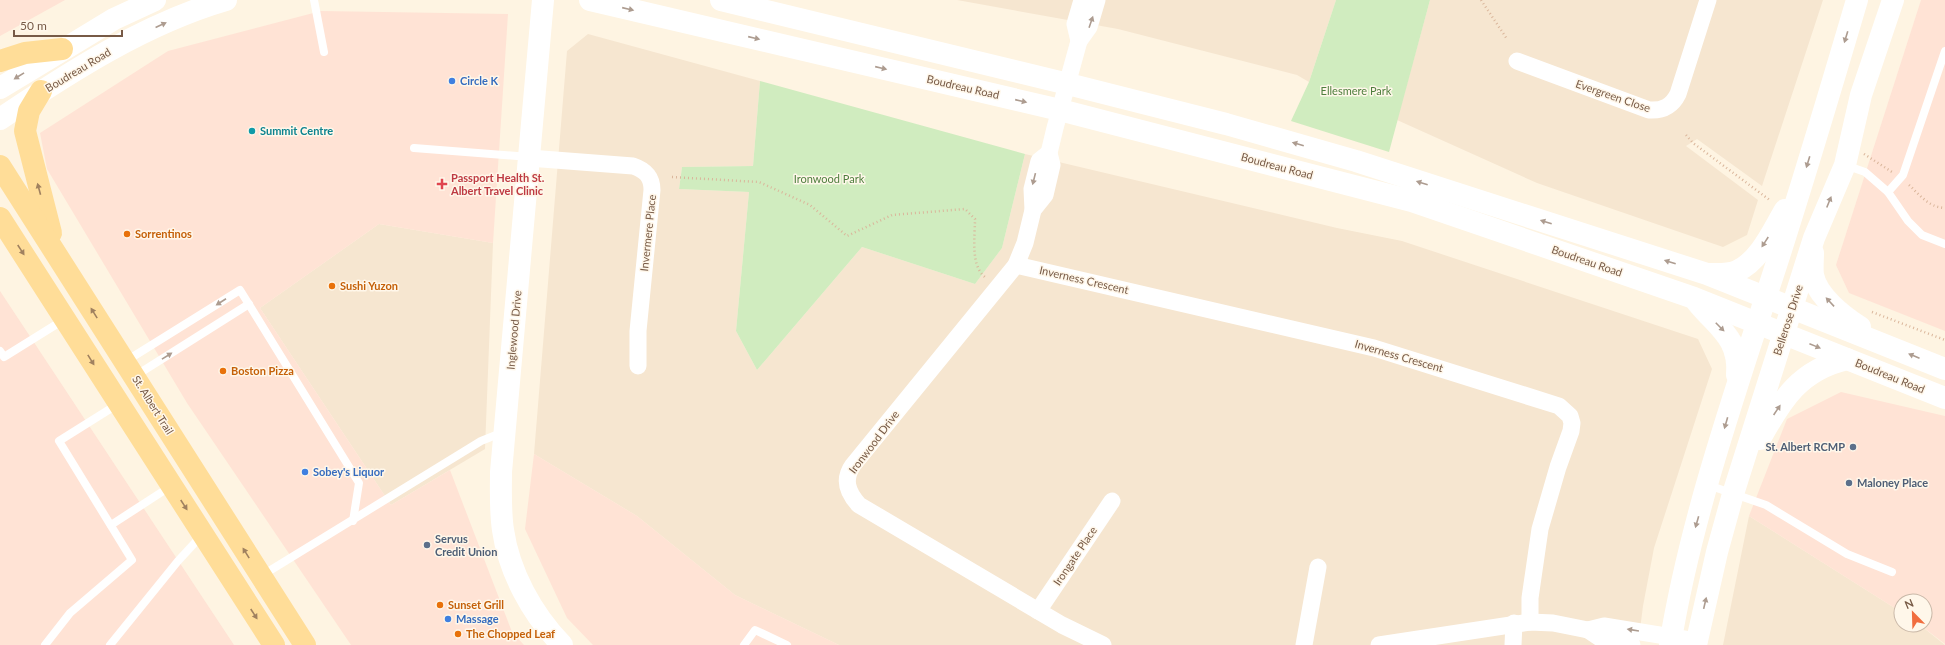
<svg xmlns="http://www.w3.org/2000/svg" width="1945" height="645" viewBox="0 0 1945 645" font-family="Lato,sans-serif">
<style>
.residential{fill:#f6e6d0}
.commercial{fill:#ffe3d5}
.green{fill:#d0ecbf}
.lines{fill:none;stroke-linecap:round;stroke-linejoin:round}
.path{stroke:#dab69b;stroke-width:2.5;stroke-dasharray:1 3;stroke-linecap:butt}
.lane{stroke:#fff;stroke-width:8}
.street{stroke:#fff;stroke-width:17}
.secondary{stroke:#fff;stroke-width:22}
.primary{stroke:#ffdd98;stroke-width:22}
.oneway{fill:#ad9c90}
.oneway2{fill:#a0815f}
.shop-dot{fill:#3f7fe0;stroke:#fff7ea;stroke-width:1.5}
.culture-dot{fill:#0f9aa8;stroke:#fff7ea;stroke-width:1.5}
.health-dot{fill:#e0444e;stroke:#fff7ea;stroke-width:1.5}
.food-dot{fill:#e8710a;stroke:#fff7ea;stroke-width:1.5}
.service-dot{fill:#5c6f8a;stroke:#fff7ea;stroke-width:1.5}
.labels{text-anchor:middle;stroke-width:3;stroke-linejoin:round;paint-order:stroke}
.street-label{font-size:11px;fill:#775a46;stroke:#fff7ea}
.shop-label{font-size:11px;font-weight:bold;fill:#366cbe;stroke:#fff7ea;text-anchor:start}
.park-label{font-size:11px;fill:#4e7e3d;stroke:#fff7ea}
.culture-label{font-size:11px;font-weight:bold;fill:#0d838f;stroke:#fff7ea;text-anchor:start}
.health-label{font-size:11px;font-weight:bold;fill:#be3a42;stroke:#fff7ea;text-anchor:start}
.food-label{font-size:11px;font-weight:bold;fill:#c56008;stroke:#fff7ea;text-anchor:start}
.service-label{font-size:11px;font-weight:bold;fill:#4e5e75;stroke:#fff7ea;text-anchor:start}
</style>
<rect width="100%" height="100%" fill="#fef4e2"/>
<!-- residential -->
<g class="residential">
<path d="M957,0h379l-27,82 -12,-7 -179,-46z"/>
<path d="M1430,0h393l-61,186 -65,-47 -11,7 72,54 -11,35 -24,12 -186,-64 -140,-63z"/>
<path d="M588,34l172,47 -7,85 -71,1 -3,22 70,3 -13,139 21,39 105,-123 113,37 27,-36 23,-94 312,74 65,13 296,98 14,30 -58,179 -11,58 -5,39h-799l-104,-50 -98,-79 -103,-62 33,-403z"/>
<path d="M379,224l114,19 -8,206 -94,56 -131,-197z"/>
<path d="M1749,516l152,96v13h19l25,20h-222z"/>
</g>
<!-- commercial -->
<g class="commercial">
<path d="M0,0h65l-65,36z"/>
<path d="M1921,0h24v331l-96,-38 -13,-28z"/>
<path d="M321,11l187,3 -15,229 -114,-19 -119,84 131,197 59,-35 62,162 12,13h-173l-164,-242 -140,-234 -7,-36 128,-82z"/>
<path d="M0,291l152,230 82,124h-234z"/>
<path d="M1841,392l104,24v228l-25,-19h5v-24h-24v11l-152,-96 38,-97z"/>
<path d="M534,454l103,62 98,79 104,50h-246l-26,-27 -42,-89z"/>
</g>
<!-- green -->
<g class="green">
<path d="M1336,0h94l-41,152 -98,-31 18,-39z"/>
<path d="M760,81l265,73 -23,94 -27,36 -113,-37 -105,123 -21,-39 13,-139 -70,-3 3,-22 71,-1z"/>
</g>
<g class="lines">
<!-- path -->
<g class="path">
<path d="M1481,0l26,39"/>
<path d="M1686,135l7,8 78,58"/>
<path d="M1864,154l28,18"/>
<path d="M672,177l87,5 51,23 37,31 45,-21 73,-6 10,10c0,19 -5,47 11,59"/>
<path d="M1909,185c11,10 19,22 36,23"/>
<path d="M1872,312l73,28"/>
</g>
<!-- lane -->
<g class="lane">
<path d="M314,0l10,52"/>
<path d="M414,148l115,9"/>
<path d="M1845,165l20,7 23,20 20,29 14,14 23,9"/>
<path d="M1888,192l15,-17 42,-124"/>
<path d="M0,351l4,6 61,-38"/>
<path d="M126,361l114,-71 119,193 -6,38"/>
<path d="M135,376l114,-72"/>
<path d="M1708,485l58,20 81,49 45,18"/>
<path d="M111,525l60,-39"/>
<path d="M261,576l220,-135 15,-6h8"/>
<path d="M45,645l25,-32 62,-53 -73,-119 59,-37"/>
<path d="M110,645l68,-84 24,-26"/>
<path d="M744,645l11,-15 32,15"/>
</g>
<!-- street -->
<g class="street">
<path d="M1079,41l-4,-17 7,-24"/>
<path d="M1517,61l132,49c14,1 23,-4 29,-16l30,-94"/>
<path d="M1049,153l-10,8 -7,28 1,21 -8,33 -9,22 -163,200c-10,14 -6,27 6,40l203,120 41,20"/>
<path d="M529,158l104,8c12,4 19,10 19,24l-14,141v35"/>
<path d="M1033,210l12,-15 7,-30 -3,-12 6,-25 24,-87 10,-14 8,-27"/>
<path d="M1016,265l358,83 185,58 11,10 2,7 -1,8 -13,36 -18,62 -10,69v24"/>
<path d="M1038,611l74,-110"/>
<path d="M1588,630l15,10 29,5"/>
<path d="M1304,645l14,-78"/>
<path d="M1379,645l151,-23 23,1 35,7 16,-4 92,15"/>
<path d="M1513,645l1,-22"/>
</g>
<!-- secondary -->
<g class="secondary">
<path d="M543,0l-42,472c0,19 -1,38 2,58 6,42 29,84 59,115"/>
<path d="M590,0l470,110 352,91 282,97 251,100"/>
<path d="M721,0l347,84 158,40 130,37 351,113 238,95"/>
<path d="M0,88l114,-69 41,-19"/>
<path d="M0,119c70,-47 144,-95 226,-119"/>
<path d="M1813,253c0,7 -1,15 0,22 4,21 30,41 47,52"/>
<path d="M1709,274c9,0 19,1 28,-3 23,-10 36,-41 48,-61"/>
<path d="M1697,302c21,26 43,36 40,73"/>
<path d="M1760,439c22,-40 40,-69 87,-80"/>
<path d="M1670,645c20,-123 62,-243 100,-361 31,-94 59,-189 87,-284"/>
<path d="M1696,645l21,-93 16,-58 81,-256 31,-73 16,-70 32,-95"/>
</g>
<!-- primary -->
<g class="primary">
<path d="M0,61l25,-8 37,-4"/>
<path d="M41,91l-12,20 -4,20 26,102"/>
<path d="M0,166l305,479"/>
<path d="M0,218l274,427"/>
</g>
</g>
<!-- one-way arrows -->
<defs><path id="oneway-solid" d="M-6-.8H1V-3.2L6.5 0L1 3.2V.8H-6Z"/></defs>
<g class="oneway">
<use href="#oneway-solid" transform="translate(628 9) rotate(13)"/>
<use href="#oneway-solid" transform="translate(1091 22) rotate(-71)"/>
<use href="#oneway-solid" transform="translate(161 25) rotate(-25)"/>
<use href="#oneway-solid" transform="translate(1846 37) rotate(107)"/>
<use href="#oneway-solid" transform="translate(754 38) rotate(13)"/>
<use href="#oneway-solid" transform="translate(881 68) rotate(13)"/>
<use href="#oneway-solid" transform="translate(19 76) rotate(148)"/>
<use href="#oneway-solid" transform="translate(1021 101) rotate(13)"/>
<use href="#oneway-solid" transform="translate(1298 144) rotate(-164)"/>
<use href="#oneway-solid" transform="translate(1808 162) rotate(107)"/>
<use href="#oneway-solid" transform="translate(1034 179) rotate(104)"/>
<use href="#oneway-solid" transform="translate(1422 183) rotate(-162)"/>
<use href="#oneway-solid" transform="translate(1829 202) rotate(-68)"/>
<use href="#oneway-solid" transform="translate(1546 222) rotate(-162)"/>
<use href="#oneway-solid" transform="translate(1765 242) rotate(123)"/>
<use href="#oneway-solid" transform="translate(1670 262) rotate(-162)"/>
<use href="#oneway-solid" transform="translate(221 302) rotate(147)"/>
<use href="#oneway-solid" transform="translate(1830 302) rotate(-133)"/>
<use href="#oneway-solid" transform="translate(1720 327) rotate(45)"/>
<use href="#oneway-solid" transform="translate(1815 346) rotate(22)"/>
<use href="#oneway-solid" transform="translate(167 356) rotate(-32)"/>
<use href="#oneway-solid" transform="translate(1914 356) rotate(-157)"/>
<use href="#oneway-solid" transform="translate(1777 410) rotate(-56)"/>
<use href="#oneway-solid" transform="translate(1726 423) rotate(106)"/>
<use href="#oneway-solid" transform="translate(1697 522) rotate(106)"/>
<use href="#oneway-solid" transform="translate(1705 603) rotate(-77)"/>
<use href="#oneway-solid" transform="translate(1633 630) rotate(-171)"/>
</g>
<g class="oneway2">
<use href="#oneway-solid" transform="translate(39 189) rotate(-105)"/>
<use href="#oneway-solid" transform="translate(21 250) rotate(57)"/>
<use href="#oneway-solid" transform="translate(94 313) rotate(-122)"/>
<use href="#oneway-solid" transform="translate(91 360) rotate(58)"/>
<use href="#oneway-solid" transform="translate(184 505) rotate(57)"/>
<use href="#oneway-solid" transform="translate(246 553) rotate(-122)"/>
<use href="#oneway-solid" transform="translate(254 614) rotate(57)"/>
</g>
<!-- markers -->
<g class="shop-dot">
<circle cx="452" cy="81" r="4"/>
<circle cx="305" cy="472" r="4"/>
<circle cx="448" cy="619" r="4"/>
</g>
<circle class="culture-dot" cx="252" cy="131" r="4"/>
<path class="health-dot" d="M440 178h4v4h4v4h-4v4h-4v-4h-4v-4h4z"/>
<g class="food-dot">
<circle cx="127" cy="234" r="4"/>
<circle cx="332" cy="286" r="4"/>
<circle cx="223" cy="371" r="4"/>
<circle cx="440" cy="605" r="4"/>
<circle cx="458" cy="634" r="4"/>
</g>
<g class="service-dot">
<circle cx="1853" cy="447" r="4"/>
<circle cx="1849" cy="483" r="4"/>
<circle cx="427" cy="545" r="4"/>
</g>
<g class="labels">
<!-- street labels -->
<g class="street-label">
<text transform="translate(78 70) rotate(-31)" y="4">Boudreau Road</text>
<text transform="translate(963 87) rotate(13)" y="4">Boudreau Road</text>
<text transform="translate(1613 96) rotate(19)" y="4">Evergreen Close</text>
<text transform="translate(1277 166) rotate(15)" y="4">Boudreau Road</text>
<text transform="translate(648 233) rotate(-84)" y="4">Invermere Place</text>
<text transform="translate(1587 261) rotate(19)" y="4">Boudreau Road</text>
<text transform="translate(1084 280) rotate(13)" y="4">Inverness Crescent</text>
<text transform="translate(1788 320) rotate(-72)" y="4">Bellerose Drive</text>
<text transform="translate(514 330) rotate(-85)" y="4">Inglewood Drive</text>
<text transform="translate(1399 356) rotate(16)" y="4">Inverness Crescent</text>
<text transform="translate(1890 376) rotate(22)" y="4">Boudreau Road</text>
<text transform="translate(153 405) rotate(58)" y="4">St. Albert Trail</text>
<text transform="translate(874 442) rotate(-53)" y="4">Ironwood Drive</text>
<text transform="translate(1075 556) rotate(-56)" y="4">Irongate Place</text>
</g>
<!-- shop labels -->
<g class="shop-label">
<text x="460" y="85">Circle K</text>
<text x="313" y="476">Sobey's Liquor</text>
<text x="456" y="623">Massage</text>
</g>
<!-- park labels -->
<g class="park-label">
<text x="1356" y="95">Ellesmere Park</text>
<text x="829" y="183">Ironwood Park</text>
</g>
<!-- culture labels -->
<g class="culture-label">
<text x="260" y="135">Summit Centre</text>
</g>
<!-- health labels -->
<g class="health-label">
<text x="451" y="182">Passport Health St.<tspan x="451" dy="13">Albert Travel Clinic</tspan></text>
</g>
<!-- food labels -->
<g class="food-label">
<text x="135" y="238">Sorrentinos</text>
<text x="340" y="290">Sushi Yuzon</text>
<text x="231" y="375">Boston Pizza</text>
<text x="448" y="609">Sunset Grill</text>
<text x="466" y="638">The Chopped Leaf</text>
</g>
<!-- service labels -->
<g class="service-label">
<text x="1845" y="451" text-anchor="end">St. Albert RCMP</text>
<text x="1857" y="487">Maloney Place</text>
<text x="435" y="543">Servus<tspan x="435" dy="13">Credit Union</tspan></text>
</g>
</g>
<!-- north arrow -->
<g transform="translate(1913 613) rotate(337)"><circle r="19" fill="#fff7ea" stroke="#c9b8a8"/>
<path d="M0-3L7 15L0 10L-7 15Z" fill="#f16d3e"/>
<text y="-6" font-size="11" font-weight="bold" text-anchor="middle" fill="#775a46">N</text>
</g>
<!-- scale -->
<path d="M14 30v6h108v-6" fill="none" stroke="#775a46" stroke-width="2"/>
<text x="20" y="30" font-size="12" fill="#775a46" stroke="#fff7ea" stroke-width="3" paint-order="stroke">50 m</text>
</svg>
